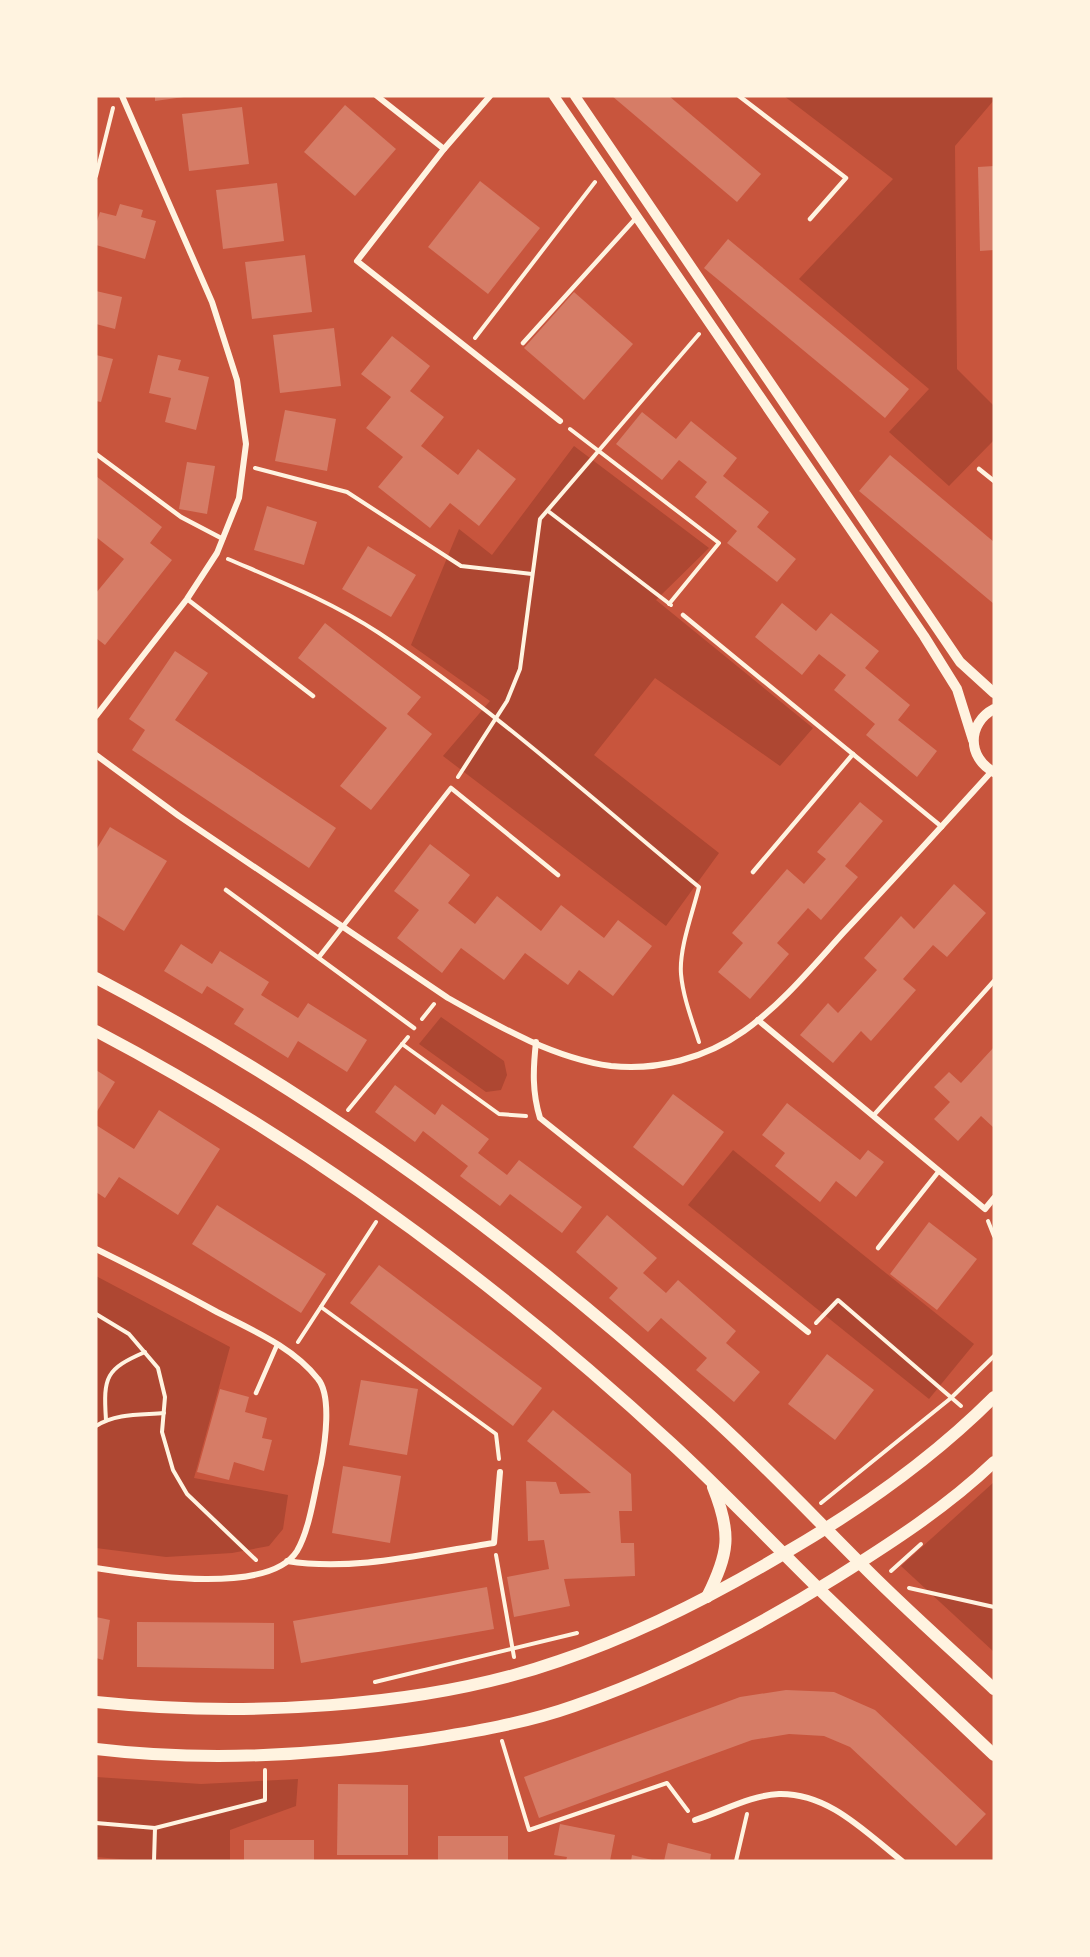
<svg xmlns="http://www.w3.org/2000/svg" width="1090" height="1957" viewBox="0 0 1090 1957" font-family="Ubuntu,sans-serif">
<style>
.green{fill:#ae4732}
.building{fill:#d67c66}
.lines{fill:none;stroke-linecap:round;stroke-linejoin:round}
.path{stroke:#fff3e0;stroke-width:4}
.service{stroke:#fff3e0;stroke-width:4.5}
.minor{stroke:#fff3e0;stroke-width:6}
.tertiary{stroke:#fff3e0;stroke-width:10}
.secondary{stroke:#fff3e0;stroke-width:12}
</style>
<rect width="100%" height="100%" fill="#c8553d"/>
<!-- green -->
<g class="green">
<path d="M784,96h210v4l-39,46 2,223 37,37v34l-45,46 -60,-54 40,-43 -130,-110 94,-100z"/>
<path d="M574,446l135,102 -53,52 157,128 -33,38 -125,-88 -61,77 125,98 -53,73 -223,-170 47,-55 -79,-56 48,-116 33,26z"/>
<path d="M441,1017l63,44 3,14 -6,15 -15,2 -67,-48z"/>
<path d="M733,1150l241,194 -45,55 -241,-194z"/>
<path d="M96,1276l134,71 -36,131 94,17 -5,34 -14,17 -37,7 -66,4 -70,-9z"/>
<path d="M994,1482v170l-93,-86z"/>
<path d="M96,1777l105,7 97,-5 -2,27 -66,24v31h-87l-47,-4z"/>
</g>
<!-- building -->
<g class="building">
<path d="M155,96h29v1l-29,4z"/>
<path d="M612,96h57l92,78 -24,28z"/>
<path d="M345,105l51,44 -41,47 -51,-44z"/>
<path d="M242,107l7,57 -60,7 -7,-57z"/>
<path d="M994,166v84l-14,1 -2,-84z"/>
<path d="M480,181l60,47 -52,66 -60,-47z"/>
<path d="M277,183l7,58 -61,8 -7,-59z"/>
<path d="M120,204l23,6 -2,7 15,4 -11,38 -49,-14v-21l4,-12 16,4z"/>
<path d="M728,239l181,150 -24,29 -181,-150z"/>
<path d="M305,255l7,57 -60,7 -7,-57z"/>
<path d="M96,291l26,6 -7,32 -19,-5z"/>
<path d="M574,292l59,52 -49,56 -60,-52z"/>
<path d="M334,328l7,58 -61,7 -7,-58z"/>
<path d="M392,336l38,30 -20,25 34,26 -23,29 37,29 20,-26 38,30 -37,47 -29,-23 -20,25 -52,-41 25,-30 -37,-29 25,-31 -30,-23z"/>
<path d="M96,355l17,4 -12,43 -5,-1z"/>
<path d="M158,355l23,5 -3,10 31,7 -13,53 -31,-8 6,-24 -22,-5z"/>
<path d="M285,410l51,9 -9,52 -52,-10z"/>
<path d="M642,412l34,27 15,-18 46,37 -14,18 46,36 -12,15 39,32 -19,23 -50,-39 10,-12 -42,-34 12,-15 -28,-22 -17,20 -46,-36z"/>
<path d="M890,455l104,87v62l-135,-113z"/>
<path d="M187,462l28,4 -8,48 -28,-5z"/>
<path d="M96,476l66,51 -12,16 22,17 -67,85 -9,-7v-45l28,-34 -28,-22z"/>
<path d="M267,506l50,16 -13,43 -50,-15z"/>
<path d="M368,546l48,29 -25,42 -49,-28z"/>
<path d="M782,603l34,28 15,-18 48,38 -14,17 45,37 -12,15 39,31 -20,26 -51,-42 9,-11 -41,-34 12,-15 -27,-21 -17,21 -47,-38z"/>
<path d="M325,623l96,74 -14,17 25,20 -61,76 -31,-24 47,-58 -89,-70z"/>
<path d="M175,651l33,22 -33,47 161,108 -27,40 -177,-118 13,-20 -16,-11z"/>
<path d="M860,802l23,19 -38,45 13,11 -37,43 -13,-12 -31,35 12,11 -39,45 -32,-27 25,-29 -11,-10 55,-64 17,15 22,-25 -9,-7z"/>
<path d="M110,827l57,34 -43,70 -28,-17v-64z"/>
<path d="M430,844l40,31 -22,28 27,21 22,-28 44,35 20,-26 43,33 14,-18 34,26 -39,50 -34,-26 -11,15 -43,-32 -21,27 -43,-32 -19,25 -45,-35 22,-28 -25,-19z"/>
<path d="M954,884l32,29 -39,44 -14,-12 -30,34 13,11 -45,51 -10,-10 -28,32 -33,-28 28,-32 10,10 39,-43 -13,-12 37,-42 13,13z"/>
<path d="M181,944l31,20 8,-13 49,31 -8,13 37,23 10,-15 59,37 -20,32 -49,-31 -10,17 -54,-34 10,-15 -37,-23 -5,8 -38,-23z"/>
<path d="M994,1047v81l-13,-12 -23,25 -24,-22 16,-17 -16,-15 15,-15 12,11z"/>
<path d="M96,1070l19,12 -19,31z"/>
<path d="M395,1085l40,30 7,-11 47,35 -11,14 29,22 12,-15 63,47 -20,26 -52,-39 -10,12 -40,-30 8,-10 -45,-35 -8,11 -40,-30z"/>
<path d="M673,1094l51,38 -41,54 -50,-39z"/>
<path d="M787,1103l73,57 8,-10 16,12 -28,35 -20,-16 -16,21 -45,-36 10,-13 -23,-18z"/>
<path d="M159,1110l61,39 -42,66 -59,-38 -14,21 -9,-6v-67l38,24z"/>
<path d="M217,1205l109,69 -25,39 -109,-69z"/>
<path d="M607,1215l50,43 -14,15 23,20 12,-13 58,51 -10,12 34,29 -26,30 -38,-32 11,-12 -46,-40 -13,14 -39,-34 9,-10 -42,-36z"/>
<path d="M929,1222l48,37 -40,51 -47,-36z"/>
<path d="M379,1265l163,123 -29,38 -163,-123z"/>
<path d="M827,1354l47,36 -39,50 -47,-36z"/>
<path d="M361,1380l57,9 -11,66 -58,-10z"/>
<path d="M220,1389l29,8 -4,15 22,6 -5,20 10,2 -8,31 -30,-9 -5,18 -32,-8z"/>
<path d="M553,1410l78,64 1,37h-13l2,32h13l1,33 -71,3 6,27 -56,11 -7,-40 42,-8 -5,-29 -16,1 -2,-60 30,1 4,12 31,-1 -64,-52z"/>
<path d="M343,1466l58,10 -11,67 -58,-10z"/>
<path d="M487,1587l7,42 -193,34 -8,-42z"/>
<path d="M96,1617l14,3 -7,40 -7,-2z"/>
<path d="M137,1622l137,1v46l-137,-2z"/>
<path d="M786,1690l48,2 41,18 111,104 -30,32 -106,-99 -26,-11 -35,-2 -37,6 -213,78 -15,-41 216,-80z"/>
<path d="M338,1784l70,1v70h-71z"/>
<path d="M560,1824l55,11 -5,26h-44l1,-4 -13,-2z"/>
<rect x="438" y="1836" width="70" height="25"/>
<rect x="244" y="1840" width="70" height="21"/>
<path d="M668,1843l43,11 -1,7h-46z"/>
<path d="M632,1855l20,5v1h-21z"/>
</g>
<g class="lines">
<!-- path -->
<g class="path">
<path d="M96,176l17,-68"/>
<path d="M475,338l120,-156"/>
<path d="M570,429l149,114 -50,61"/>
<path d="M255,468l92,24 114,74 71,8"/>
<path d="M548,511l123,94"/>
<path d="M228,559c51,22 104,43 151,74 113,75 216,168 320,254 -6,25 -20,61 -18,87 2,23 11,46 18,68"/>
<path d="M458,777l49,-76 13,-32 20,-150 159,-185"/>
<path d="M422,1019l12,-15"/>
<path d="M402,1044l97,70 27,2"/>
<path d="M348,1110l60,-73"/>
<path d="M988,1221l6,15"/>
<path d="M321,1307l175,127 3,25"/>
<path d="M96,1314l33,20 29,34 7,29 -3,35 11,38 14,24 69,66"/>
<path d="M816,1323l22,-23 123,106"/>
<path d="M298,1342l78,-120"/>
<path d="M106,1420c-3,-44 0,-51 39,-68"/>
<path d="M96,1426c20,-13 45,-11 68,-13"/>
<path d="M821,1503l130,-105 43,-42"/>
<path d="M496,1555l18,102"/>
<path d="M891,1571l30,-27"/>
<path d="M909,1588l85,19"/>
<path d="M375,1682l202,-49"/>
<path d="M502,1741l27,89 138,-47 21,28"/>
<path d="M96,1823l59,5"/>
<path d="M154,1861l1,-33 110,-28v-30"/>
<path d="M736,1861l11,-47"/>
</g>
<!-- service -->
<g class="service">
<path d="M739,96l107,82 -36,41"/>
<path d="M523,343l113,-125"/>
<path d="M96,454l85,63 42,22"/>
<path d="M979,469l15,12"/>
<path d="M187,599l126,97"/>
<path d="M683,615l259,212"/>
<path d="M753,872l100,-118"/>
<path d="M226,890l188,138"/>
<path d="M319,957l132,-169 107,87"/>
<path d="M873,1116l121,-135"/>
<path d="M878,1248l61,-77"/>
<path d="M256,1393l21,-48"/>
</g>
<!-- minor -->
<g class="minor">
<path d="M377,96l67,53"/>
<path d="M490,96l-46,53 -87,112 203,160"/>
<path d="M96,716l91,-117 30,-46 22,-55 7,-54 -9,-64 -25,-78 -90,-206"/>
<path d="M96,755l83,61 269,182c50,28 105,60 163,68 46,5 95,-8 133,-35 38,-27 69,-65 100,-99 50,-53 99,-107 148,-161"/>
<path d="M758,1020l227,189 9,-11"/>
<path d="M536,1042c-3,27 -4,50 4,76l268,214"/>
<path d="M96,1249c41,20 81,41 121,63 35,18 76,35 101,67 14,17 7,64 3,85 -6,25 -11,65 -24,87 -28,45 -156,24 -201,17"/>
<path d="M287,1561c67,11 140,-8 207,-18l6,-71"/>
<path d="M695,1820c26,-8 57,-25 84,-26 50,-1 86,38 123,67"/>
</g>
<!-- tertiary -->
<g class="tertiary">
<path d="M554,96l370,540 33,53 16,51"/>
<path d="M575,96l385,566 34,31"/>
<path d="M994,709c-27,14 -27,49 0,63"/>
</g>
<!-- secondary -->
<g class="secondary">
<path d="M96,978c221,116 422,263 606,430 55,49 105,102 157,154 43,44 90,85 135,127"/>
<path d="M96,1031c209,110 402,252 576,413 51,47 99,98 149,147 57,55 115,109 173,164"/>
<path d="M707,1597c22,-44 25,-63 6,-110"/>
<path d="M96,1702c144,15 326,7 463,-41 80,-27 154,-65 226,-108 76,-44 147,-94 209,-156"/>
<path d="M96,1749c109,13 218,7 326,-9 51,-8 104,-17 152,-34 92,-32 180,-77 263,-129 54,-34 110,-70 157,-115"/>
</g>
</g>
<!-- border -->
<rect width="1090" height="1957" fill="none" stroke="#fff3e0" stroke-width="195"/>
</svg>
